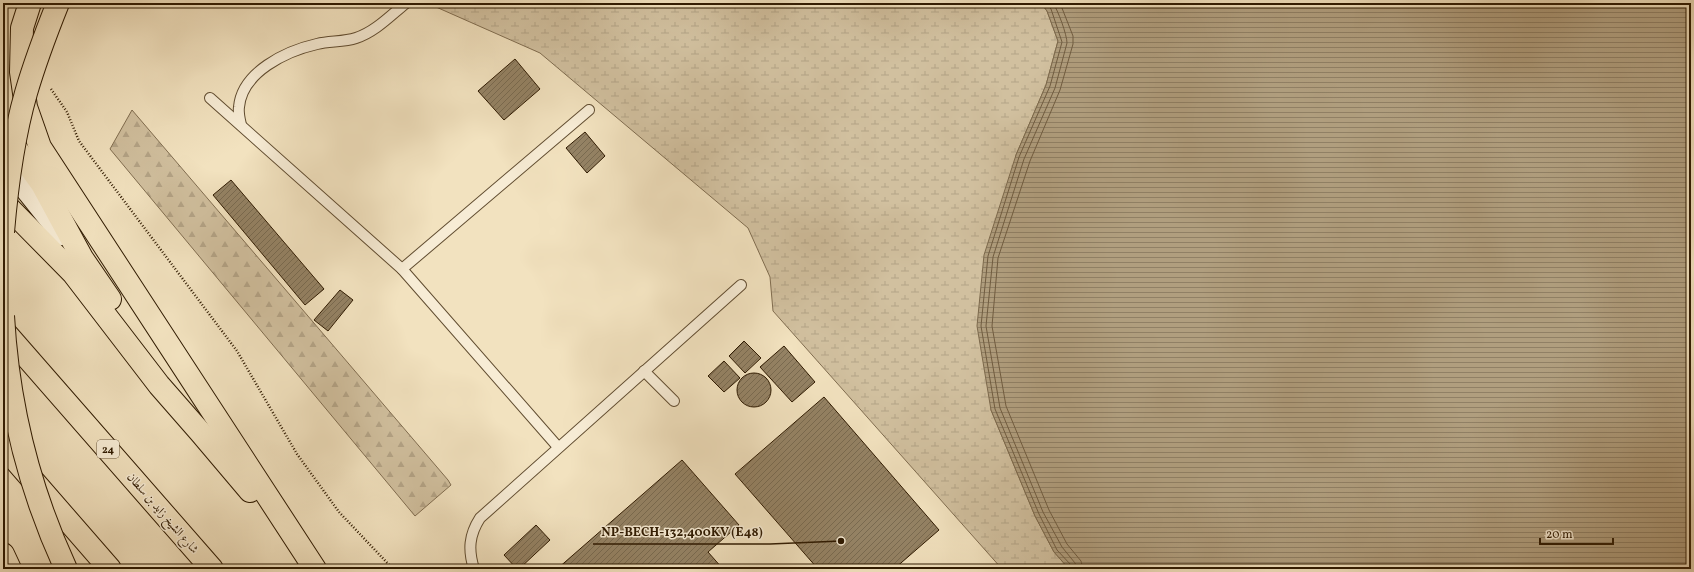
<svg xmlns="http://www.w3.org/2000/svg" width="1694" height="572" viewBox="0 0 1694 572" font-family="Vollkorn,Amiri,serif">
<style>
.forest{fill:url(#forest-firs);stroke:#806d50}
.wetland{fill:url(#wetland-marsh);stroke:#806d50}
.water{fill:url(#water-rules);stroke:#7c694c}
.lines{fill:none;stroke-linecap:round;stroke-linejoin:round}
.shore{stroke:#705c40;stroke-width:1}
.building{fill:url(#building-hatch);stroke:#2f1a01}
.lane-casing{stroke:#604c30;stroke-width:12}
.secondary-casing{stroke:#2f1a01;stroke-width:24}
.primary-casing{stroke:#2f1a01;stroke-width:24}
.highway-casing{stroke:#2f1a01;stroke-width:24}
.path{stroke:#2f1a01;stroke-width:2.5;stroke-dasharray:1 2;stroke-linecap:butt}
.lane{stroke:#f7ecd5;stroke-width:10}
.secondary{stroke:#f7ecd5;stroke-width:22}
.primary{stroke:#f2e2bf;stroke-width:22}
.highway{stroke:#f2e2bf;stroke-width:22}
.primary-bridge-casing{stroke:#2f1a01;stroke-width:24;stroke-linecap:butt}
.primary-bridge{stroke:#f2e2bf;stroke-width:22}
.labels{text-anchor:middle;stroke-width:3;stroke-linejoin:round;paint-order:stroke}
.shield{fill:#f7ecd5;stroke:#6b5941;stroke-width:1}
.shield-label{font-size:11px;font-weight:bold;fill:#2f1a01}
.street-label{font-size:12px;fill:#2f1a01;stroke:#f7ecd5}
.leader{fill:none;stroke:#2f1a01;stroke-width:1.5}
.callout-dot{fill:#2f1a01;stroke:#f7ecd5;stroke-width:1.5}
.callout-label{font-size:13px;text-anchor:middle;font-weight:bold;fill:#2f1a01;stroke:#f7ecd5;stroke-width:3;stroke-linejoin:round;paint-order:stroke}
</style>
<defs>
<pattern id="forest-firs" width="22" height="20" patternUnits="userSpaceOnUse"><rect width="22" height="20" fill="#d1c09f"/><path d="M5 1l3.5 6h-7zM16 11l3.5 6h-7z" fill="#b4a487"/></pattern>
<pattern id="wetland-marsh" width="20" height="14" patternUnits="userSpaceOnUse"><rect width="20" height="14" fill="#d1c09f"/><path d="M1 5h8M5 5V1M11 12h8M15 12V8" fill="none" stroke="#b4a487"/></pattern>
<pattern id="water-rules" width="6" height="5" patternUnits="userSpaceOnUse"><rect width="6" height="5" fill="#b09e7e"/><path d="M0 2.5h6" fill="none" stroke="#908065"/></pattern>
<pattern id="building-hatch" width="6" height="6" patternUnits="userSpaceOnUse"><rect width="6" height="6" fill="#948264"/><path d="M-1 1l2-2M0 6l6-6M5 7l2-2" fill="none" stroke="#796a50"/></pattern>
</defs>
<rect width="100%" height="100%" fill="#f2e2bf"/>
<filter id="stains"><feTurbulence type="fractalNoise" baseFrequency=".005" numOctaves="4"/><feColorMatrix values="0 0 0 0 .2 0 0 0 0 .09 0 0 0 0 .02 0 0 0 .5 -.17"/></filter>
<radialGradient id="worn" r=".72"><stop offset=".6" stop-color="#630" stop-opacity="0"/><stop offset="1" stop-color="#630" stop-opacity=".3"/></radialGradient>
<!-- forest -->
<path class="forest" d="M132,110l316,370 3,5 -36,31 -305,-367z"/>
<!-- wetland -->
<path class="wetland" d="M427,3h614l6,8 11,30 -12,44 -30,70 -25,255 44,106 19,36 15,17h-67l-229,-258 -3,-34 -22,-49 -208,-175z"/>
<!-- water -->
<path class="water" d="M1041,3h650v566h-622l-15,-17 -19,-36 -44,-106 -14,-84 7,-71 32,-100 30,-70 12,-44 -11,-30z"/>
<g class="lines">
<!-- shore -->
<g class="shore">
<path d="M1046,3l5,6 11,33 -12,44 -31,71 -31,99 -7,70 14,83 44,105 18,36 14,15 1,4"/>
<path d="M1053,3c5,7 14,32 14,40l-12,45 -31,71 -31,98 -7,69 14,82 43,104 19,35 13,16 2,6"/>
<path d="M1060,3l13,33v8l-13,46 -30,71 -32,97 -6,68 14,80 43,104 18,34 14,17 2,8"/>
</g>
</g>
<!-- building -->
<g class="building">
<path d="M515,59l25,30 -36,31 -26,-29z"/>
<path d="M585,132l20,24 -18,17 -21,-25z"/>
<path d="M231,180l93,109 -19,16 -92,-110z"/>
<path d="M340,290l13,10 -25,31 -14,-11z"/>
<path d="M744,341l17,17 -16,15 -16,-17z"/>
<path d="M784,346l31,36 -23,20 -32,-35z"/>
<path d="M724,361l16,17 -16,14 -16,-16z"/>
<circle cx="754" cy="390" r="17"/>
<path d="M824,397l115,133 -45,39h-76l-83,-95z"/>
<path d="M682,460l57,65 -31,27 15,17h-166z"/>
<path d="M536,525l14,15 -31,29h-2l-13,-14z"/>
</g>
<g class="lines">
<!-- lane casing -->
<g class="lane-casing">
<g id="lane">
<path d="M210,98l192,171 156,178"/>
<path d="M241,125c-1,-5 -3,-12 -2,-18 3,-35 47,-56 78,-63 13,-3 27,-2 39,-6 19,-6 35,-23 50,-35"/>
<path d="M402,269l187,-159"/>
<path d="M644,371l30,30"/>
<path d="M474,569c-6,-19 -5,-34 6,-51l261,-233"/>
</g>
</g>
<!-- secondary casing -->
<g class="secondary-casing">
<path id="secondary" d="M3,160l59,74"/>
</g>
<!-- primary casing -->
<g class="primary-casing">
<g id="primary">
<path d="M30,3l-8,25 -1,44 5,35 14,40 275,422"/>
<path d="M3,135l15,16 24,33 40,74 28,41"/>
<path d="M3,202l70,71 86,112 42,48 49,58"/>
<path d="M3,554l7,15"/>
</g>
</g>
<!-- highway casing -->
<g class="highway-casing">
<g id="highway">
<path d="M3,330l209,239"/>
<path d="M3,446l107,123"/>
</g>
</g>
<!-- path -->
<path class="path" d="M51,89l16,23 12,29 158,210 60,103 42,58 54,57"/>
<!-- lane -->
<use href="#lane" class="lane"/>
<!-- secondary -->
<use href="#secondary" class="secondary"/>
<!-- primary -->
<use href="#primary" class="primary"/>
<!-- highway -->
<use href="#highway" class="highway"/>
<!-- primary-bridge casing -->
<g class="primary-bridge-casing">
<g id="primary-bridge">
<path d="M3,232c4,-47 10,-94 23,-139 9,-31 20,-60 32,-90"/>
<path d="M3,316c5,88 26,173 63,253"/>
</g>
</g>
<!-- primary-bridge -->
<use href="#primary-bridge" class="primary-bridge"/>
</g>
<g class="labels">
<!-- shield labels -->
<rect class="shield" x="97" y="440" width="22" height="18" rx="3"/>
<g class="shield-label">
<text x="108" y="453">24</text>
</g>
<!-- street labels -->
<g class="street-label">
<text transform="translate(163 513) rotate(49)" y="4">شارع الشيخ زايد بن سلطان</text>
</g>
</g>
<!-- callouts -->
<path class="leader" d="M841 541L770 544H593"/>
<circle class="callout-dot" cx="841" cy="541" r="4"/>
<g class="callout-label">
<text x="682" y="536">NP-BECH-132,400KV (E48)</text>
</g>
<!-- margin -->
<rect width="1694" height="572" fill="none" stroke="#f2e2bf" stroke-width="16"/>
<rect x="4" y="4" width="1686" height="564" fill="none" stroke="#2f1a01" stroke-width="2"/>
<rect x="8" y="8" width="1678" height="556" fill="none" stroke="#2f1a01"/>
<!-- scale -->
<path d="M1540 538v6h73v-6" fill="none" stroke="#2f1a01" stroke-width="2"/>
<text x="1546" y="538" font-size="12" fill="#2f1a01" stroke="#f7ecd5" stroke-width="3" paint-order="stroke">20 m</text>
<rect width="100%" height="100%" filter="url(#stains)"/>
<rect width="100%" height="100%" fill="url(#worn)"/>
</svg>
